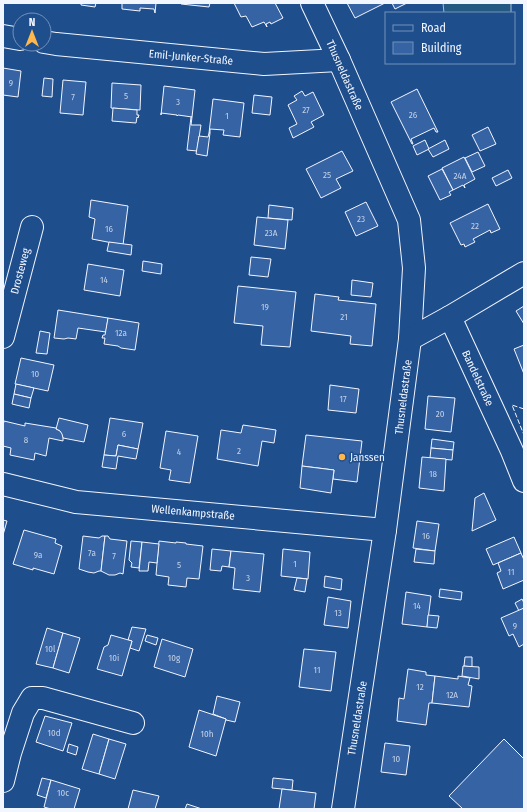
<svg xmlns="http://www.w3.org/2000/svg" width="527" height="812" viewBox="0 0 527 812" font-family="'Fira Sans Condensed',sans-serif">
<style>
.green{fill:#245a82;stroke:#a8bbd7}
.building{fill:#3563a3;stroke:#f2f6ff}
.lines{fill:none;stroke-linecap:round;stroke-linejoin:round}
.minor-casing{stroke:#f2f6ff;stroke-width:24}
.minor{stroke:#1f4e8c;stroke-width:22}
.fence{stroke:#f2f6ff;stroke-width:1;stroke-dasharray:5 2;stroke-linecap:butt}
.poi-dot{fill:#ffb74d;stroke:#1f4e8c;stroke-width:1.5}
.labels{text-anchor:middle;stroke-width:3;stroke-linejoin:round;paint-order:stroke}
.number-label{font-size:9px;fill:#c3d1e8}
.street-label{font-size:11px;fill:#f2f6ff;stroke:#1f4e8c}
.poi-label{font-size:11px;fill:#f2f6ff;stroke:#1f4e8c;text-anchor:start}
</style>
<rect width="100%" height="100%" fill="#1f4e8c"/>
<!-- green -->
<path class="green" d="M443,3h68v10h-67z"/>
<!-- building -->
<g class="building">
<path d="M81,3h15l-1,4 -14,-2z"/>
<path d="M122,3h34l-1,10 -1,-4 -14,-1v3l-18,-2z"/>
<path d="M181,3h29l-1,4 -28,-3z"/>
<path d="M234,3h41l8,15 -12,6 -1,-2 -4,2 1,3 -3,-5 -12,5 -6,-11 -5,1z"/>
<path d="M347,3h38l-30,15z"/>
<path d="M392,3h15l-12,6z"/>
<path d="M3,68l18,3 -3,26 -15,-2z"/>
<path d="M44,78l9,1 -1,18 -10,-1z"/>
<path d="M63,80l23,2 -3,33 -23,-2z"/>
<path d="M112,83l29,2 -1,25 -29,-2z"/>
<path d="M164,86l31,4 -3,27 -14,-2 -1,1v-1l-16,-2v2z"/>
<path d="M417,89l21,43h-2l-2,-4 -23,11 2,5h-1l-21,-42z"/>
<path d="M302,91l3,5 8,-4 11,23 -13,7 3,5 -21,11 -4,-10 8,-4 -9,-19 9,-5 -3,-4z"/>
<path d="M254,95l18,2 -2,18 -18,-2z"/>
<path d="M213,99l31,4 -4,34 -17,-2 1,-5 -14,-1v4h-1z"/>
<path d="M113,108l24,2v5h2l-1,3 -1,-1 -1,6 -24,-2z"/>
<path d="M191,117h1l-1,8h10l-4,26 -10,-1z"/>
<path d="M488,127l8,17 -16,7 -8,-16z"/>
<path d="M209,133h1l-3,23 -11,-2 3,-18 9,1z"/>
<path d="M425,140l4,9 -12,6 -4,-9z"/>
<path d="M445,140l4,9 -16,8 -5,-8z"/>
<path d="M342,151l11,20 -17,8 5,9 -20,10 -15,-29z"/>
<path d="M478,152l7,14 -13,6 -7,-14z"/>
<path d="M464,157l11,22 -11,6 1,3 -2,-3 -10,5 -11,-22z"/>
<path d="M442,169l11,21 -4,2 2,3 -11,5 -12,-24z"/>
<path d="M508,170l4,8 -16,8 -4,-8z"/>
<path d="M91,200l37,6 -5,39 -31,-6 3,-20 -6,-2z"/>
<path d="M366,202l12,24 -22,10 -11,-24z"/>
<path d="M488,204l12,25 -9,4 -1,-3 -17,9 2,3 -10,5 -1,-3 -3,1 -11,-22z"/>
<path d="M269,205l24,3 -1,12 -24,-2z"/>
<path d="M257,217l31,3 -3,29 -31,-4z"/>
<path d="M109,242l23,3 -1,10 -24,-4z"/>
<path d="M251,257l20,2 -3,18 -19,-2z"/>
<path d="M143,261l19,3 -1,10 -19,-3z"/>
<path d="M88,264l36,6 -4,26 -36,-6z"/>
<path d="M352,280l21,3 -2,14 -20,-2z"/>
<path d="M238,286l58,6 -6,55 -29,-2 2,-19 -29,-3z"/>
<path d="M315,294l24,3 -1,3 38,4 -4,42 -22,-2 1,-8 -40,-5z"/>
<path d="M524,306v18l-8,-13z"/>
<path d="M58,310l50,8 -2,14 -28,-4 -2,11 -8,-1 -4,1 -10,-1z"/>
<path d="M108,318l31,5 -4,27 -14,-2 -3,-2 -14,-2 1,-6h-3l1,-3h2z"/>
<path d="M40,331l10,2 -3,21 -11,-1z"/>
<path d="M524,345v29l-10,-25z"/>
<path d="M21,358l33,7 -6,26 -33,-7z"/>
<path d="M16,384l18,4 -3,10 -17,-4z"/>
<path d="M330,385l29,4 -3,24 -28,-3z"/>
<path d="M14,394l17,4 -2,10 -17,-4z"/>
<path d="M428,396l27,2 -4,34 -26,-3z"/>
<path d="M59,418l29,7 -4,17 -21,-4 -3,-7 -4,-2z"/>
<path d="M110,418l33,5 -5,26 -20,-4 -2,11 -12,-1z"/>
<path d="M4,421l21,5v-3l31,5v1l4,2 2,3 1,4v3l-14,-3 -3,18 -11,-3 -1,7 -24,-5 1,-7 -8,-2v-20z"/>
<path d="M243,425l33,5 -2,13 -12,-2 -4,25 -41,-7 4,-29 20,3z"/>
<path d="M166,431l32,5 -8,47 -21,-3 2,-10 -11,-2z"/>
<path d="M306,435l56,6 -5,41 -24,-3 1,-9 -32,-4z"/>
<path d="M432,439l22,3 -1,8 -22,-2z"/>
<path d="M118,445l20,4 -2,10 -18,-3 -2,13 -14,-2 2,-12 12,1z"/>
<path d="M431,448l22,2 -1,10 -22,-2z"/>
<path d="M422,457l24,2 -2,32 -25,-3z"/>
<path d="M302,466l32,4 -3,23 -31,-5z"/>
<path d="M484,493l12,27 -24,11 3,-33z"/>
<path d="M3,520l4,1 -4,14z"/>
<path d="M417,521l22,3 -4,27 -22,-3z"/>
<path d="M24,530l32,9 -1,4 7,3 -8,28 -21,-6v2l-20,-6z"/>
<path d="M83,536l16,2 3,-2h3l-4,35h-2l-5,2 -6,-1 -9,-3z"/>
<path d="M105,536h3l2,3 17,2 -4,33 -3,-1 -5,2h-6l-8,-4z"/>
<path d="M514,537l7,16 -28,12 -7,-16z"/>
<path d="M131,541l11,1 -3,26 -8,-1 1,-4 -3,-3z"/>
<path d="M159,541l17,2v-1l10,1v1l17,2 -4,33 -12,-1 -1,9 -18,-2 1,-8 -13,-2z"/>
<path d="M142,542l17,2 -2,19 -8,-1 -1,9h-9z"/>
<path d="M212,549l19,2 -2,16 -7,-1 -1,5 -11,-1z"/>
<path d="M283,549l27,3 -2,27 -27,-3z"/>
<path d="M416,549l19,2 -1,13 -20,-2z"/>
<path d="M231,551l33,3 -4,38 -27,-3 2,-21 -6,-1z"/>
<path d="M521,553l3,7v20l-21,9 -6,-16 4,-2 -3,-8z"/>
<path d="M325,576l17,3 -1,11 -17,-3z"/>
<path d="M297,578l10,1 -2,13 -11,-2z"/>
<path d="M440,589l22,3 -1,8 -22,-3z"/>
<path d="M406,592l25,4 -4,31 -25,-3z"/>
<path d="M328,597l23,4 -3,27 -24,-3z"/>
<path d="M522,599l2,4v5l-5,3 -4,-8z"/>
<path d="M524,608v36l-5,3 -6,-13 -4,2 -8,-18z"/>
<path d="M428,615l11,1 -2,12 -10,-1z"/>
<path d="M132,627l14,2 -7,22 -9,-3 2,-7 -4,-1z"/>
<path d="M47,628l16,5 -10,35 -17,-4z"/>
<path d="M63,633l17,5 -11,35 -16,-5z"/>
<path d="M111,635l21,6 -10,35 -25,-7 7,-22 4,-2z"/>
<path d="M147,635l11,3 -2,7 -11,-4z"/>
<path d="M162,639l31,10 -8,28 -31,-10z"/>
<path d="M304,649l32,3 -5,39 -32,-4z"/>
<path d="M465,657h7v10l-8,-1z"/>
<path d="M463,666l16,1v12l-17,-3z"/>
<path d="M408,669l18,3v3l9,1 -3,27h-3l-3,22 -29,-4 2,-23 5,1z"/>
<path d="M435,676l23,3v-3l12,2 -2,7 4,1 -3,21 -37,-4z"/>
<path d="M217,696l23,6 -5,20 -9,-2v-1l-13,-5z"/>
<path d="M199,710l27,9 -10,37 -27,-9z"/>
<path d="M45,716l27,7 -9,28 -27,-9z"/>
<path d="M93,734l16,5 -10,35 -17,-5z"/>
<path d="M109,739l17,5 -11,35 -16,-5z"/>
<path d="M504,739l20,20v50h-61l-14,-13z"/>
<path d="M385,743l25,3 -4,29 -25,-3z"/>
<path d="M69,744l9,3 -2,8 -9,-3z"/>
<path d="M42,778l9,2 -5,18 -9,-3z"/>
<path d="M273,778l20,2 -1,10 -20,-2z"/>
<path d="M51,780l29,9 -6,20h-23l-7,-2z"/>
<path d="M282,789l34,4 -2,16h-35z"/>
<path d="M133,790l26,6 -4,13h-27z"/>
<path d="M187,804l15,5h-17z"/>
</g>
<g class="lines">
<!-- minor casing -->
<g class="minor-casing">
<g id="minor">
<path d="M312,3l27,57 70,160 5,48 -4,71 -25,191 -42,279"/>
<path d="M3,36l17,3"/>
<path d="M44,42l12,2 208,20 75,-4"/>
<path d="M450,317l74,-44"/>
<path d="M3,337l29,-110"/>
<path d="M410,339l40,-22 62,134 12,30"/>
<path d="M3,484l73,18 309,28"/>
<path d="M3,781l7,-28 13,-40 9,-15h11l90,25"/>
</g>
</g>
<!-- minor -->
<use href="#minor" class="minor"/>
<!-- fence -->
<path class="fence" d="M524,409l-12,-4 12,30"/>
</g>
<!-- markers -->
<circle class="poi-dot" cx="342" cy="457" r="4"/>
<g class="labels">
<!-- number labels -->
<g class="number-label">
<text x="11" y="86">9</text>
<text x="126" y="99">5</text>
<text x="73" y="100">7</text>
<text x="178" y="105">3</text>
<text x="306" y="113">27</text>
<text x="413" y="118">26</text>
<text x="227" y="119">1</text>
<text x="327" y="178">25</text>
<text x="460" y="179">24A</text>
<text x="361" y="222">23</text>
<text x="475" y="229">22</text>
<text x="109" y="232">16</text>
<text x="271" y="236">23A</text>
<text x="104" y="283">14</text>
<text x="265" y="310">19</text>
<text x="344" y="320">21</text>
<text x="121" y="336">12a</text>
<text x="35" y="377">10</text>
<text x="343" y="402">17</text>
<text x="440" y="417">20</text>
<text x="124" y="437">6</text>
<text x="26" y="443">8</text>
<text x="239" y="454">2</text>
<text x="179" y="455">4</text>
<text x="433" y="477">18</text>
<text x="426" y="539">16</text>
<text x="92" y="556">7a</text>
<text x="38" y="558">9a</text>
<text x="114" y="559">7</text>
<text x="295" y="567">1</text>
<text x="179" y="568">5</text>
<text x="511" y="575">11</text>
<text x="248" y="581">3</text>
<text x="417" y="609">14</text>
<text x="338" y="616">13</text>
<text x="515" y="629">9</text>
<text x="50" y="652">10l</text>
<text x="114" y="661">10i</text>
<text x="174" y="661">10g</text>
<text x="317" y="673">11</text>
<text x="420" y="690">12</text>
<text x="452" y="698">12A</text>
<text x="54" y="736">10d</text>
<text x="207" y="737">10h</text>
<text x="396" y="762">10</text>
<text x="63" y="796">10c</text>
</g>
<!-- street labels -->
<g class="street-label">
<text transform="translate(191 57) rotate(5)" y="4">Emil-Junker-Straße</text>
<text transform="translate(345 75) rotate(66)" y="4">Thusneldastraße</text>
<text transform="translate(20 271) rotate(-75)" y="4">Drosteweg</text>
<text transform="translate(478 378) rotate(65)" y="4">Bandelstraße</text>
<text transform="translate(403 397) rotate(-83)" y="4">Thusneldastraße</text>
<text transform="translate(193 512) rotate(5)" y="4">Wellenkampstraße</text>
<text transform="translate(357 718) rotate(-81)" y="4">Thusneldastraße</text>
</g>
<!-- poi labels -->
<g class="poi-label">
<text x="350" y="461">Janssen</text>
</g>
</g>
<!-- border -->
<rect width="527" height="812" fill="none" stroke="#f2f6ff" stroke-width="8"/>
<!-- legend -->
<rect x="385" y="12" width="130" height="52" fill="#1f4e8c" stroke="#7391ba"/>
<rect x="393" y="25" width="20" height="6" fill="#1f4e8c" stroke="#7391ba"/>
<text x="421" y="32" font-size="12" fill="#f2f6ff">Road</text>
<rect x="393" y="42" width="20" height="12" fill="#3563a3" stroke="#7391ba"/>
<text x="421" y="52" font-size="12" fill="#f2f6ff">Building</text>
<!-- north arrow -->
<g transform="translate(32 32)"><circle r="19" fill="#1f4e8c" stroke="#7391ba"/>
<path d="M0-3L7 15L0 10L-7 15Z" fill="#ffb74d"/>
<text y="-6" font-size="11" font-weight="bold" text-anchor="middle" fill="#f2f6ff">N</text>
</g>
</svg>
